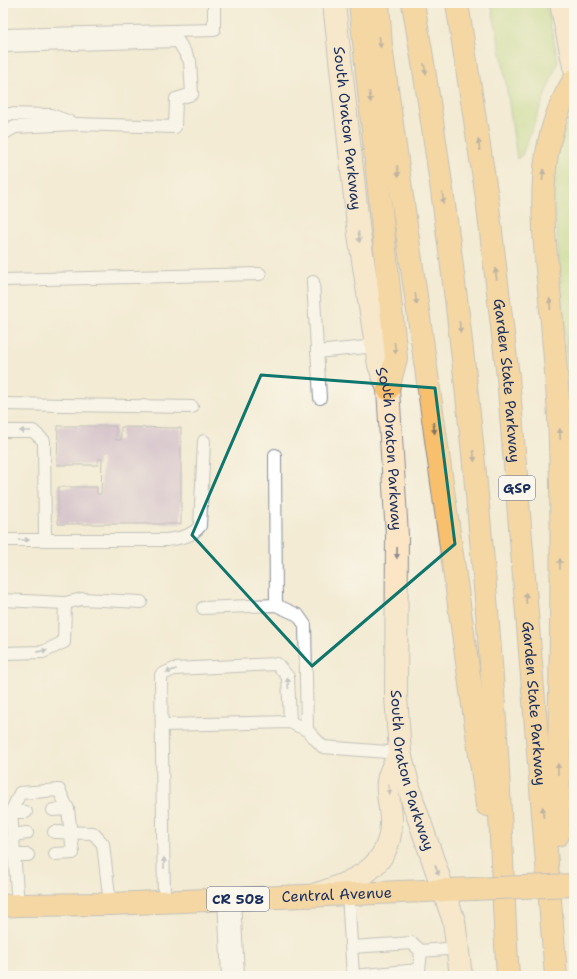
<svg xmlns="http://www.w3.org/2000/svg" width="577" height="979" viewBox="0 0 577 979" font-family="'Shantell Sans',sans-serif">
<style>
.green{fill:#b5d57c;stroke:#68826d}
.building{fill:#b99dc8}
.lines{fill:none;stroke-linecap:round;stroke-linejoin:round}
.service-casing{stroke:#878d99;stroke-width:14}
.minor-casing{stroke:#878d99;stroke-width:24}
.secondary-casing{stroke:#878d99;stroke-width:24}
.primary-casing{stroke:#878d99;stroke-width:24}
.motorway-casing{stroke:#878d99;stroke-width:24}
.service{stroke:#fff;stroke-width:12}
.minor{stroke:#fff;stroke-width:22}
.secondary{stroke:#fce5c4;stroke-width:22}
.primary{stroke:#f8bf6c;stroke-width:22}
.motorway{stroke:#f8bf6c;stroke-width:22}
.primary-bridge-casing{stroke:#878d99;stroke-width:24;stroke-linecap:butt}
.primary-bridge{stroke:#f8bf6c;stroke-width:22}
.oneway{fill:#7e7064}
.oneway2{fill:#8c8a91}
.oneway3{fill:#8d97ae}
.marked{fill:none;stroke:#0f766e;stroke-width:3;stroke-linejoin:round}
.labels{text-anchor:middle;stroke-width:3.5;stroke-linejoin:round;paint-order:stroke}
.shield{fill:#fbf7ec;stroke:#5e6b89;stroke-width:1}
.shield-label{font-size:14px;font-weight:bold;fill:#1b2f5e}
.street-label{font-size:15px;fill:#1b2f5e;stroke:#fbf7ec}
</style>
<rect width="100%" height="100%" fill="#fbf7ec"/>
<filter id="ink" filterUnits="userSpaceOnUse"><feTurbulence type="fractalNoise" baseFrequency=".025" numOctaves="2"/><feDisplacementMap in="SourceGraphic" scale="8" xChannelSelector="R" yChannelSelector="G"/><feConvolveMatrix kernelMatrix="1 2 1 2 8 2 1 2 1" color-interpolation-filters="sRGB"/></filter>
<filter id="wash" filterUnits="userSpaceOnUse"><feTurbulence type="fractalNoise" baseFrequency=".012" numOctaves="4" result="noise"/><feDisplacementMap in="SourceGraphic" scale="16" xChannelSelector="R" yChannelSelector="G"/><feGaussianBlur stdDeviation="0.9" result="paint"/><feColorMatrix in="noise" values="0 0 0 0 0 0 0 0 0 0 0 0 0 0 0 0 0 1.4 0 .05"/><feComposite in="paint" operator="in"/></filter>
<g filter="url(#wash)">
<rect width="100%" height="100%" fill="#f3ebd4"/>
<!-- green -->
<g class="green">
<path d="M491,3h55l12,58 -36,94 -5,4 -14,-96z"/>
<path d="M568,119l6,31v292l-20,-242 2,-44z"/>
</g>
<g id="blocks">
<!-- building -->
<path class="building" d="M58,426h58v14h5v-13l60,1v96h-123v-37h39v7h4l1,-35h-4v6h-41z"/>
</g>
</g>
<g filter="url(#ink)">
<use href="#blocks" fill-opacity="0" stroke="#878d99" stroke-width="1"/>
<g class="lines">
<!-- service casing -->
<g class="service-casing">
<g id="service">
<path d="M3,35l211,-5v-27"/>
<path d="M3,46l175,-5 12,20 2,33 -16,5 -1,28 -100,-3 -60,3 -12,7"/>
<path d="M3,114l48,1 19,7"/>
<path d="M3,280l257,-6"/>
<path d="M313,282l7,116"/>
<path d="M317,352l59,-6"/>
<path d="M3,404l189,3"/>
<path d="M3,431h30l11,10 1,98"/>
<path d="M275,455l1,150"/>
<path d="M3,540h163c14,-2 25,-3 34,-14l4,-85"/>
<path d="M3,600l62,3 17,-4 59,3"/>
<path d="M203,608l73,-3 22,10 7,10 2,105 16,17 77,6"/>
<path d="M3,653l40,-1 21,-10 1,-39"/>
<path d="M163,725l127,-3 17,8"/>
<path d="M53,810l15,-1 5,44 -18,1"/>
<path d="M11,812l9,-19 39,-3 9,19"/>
<path d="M54,832l39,1 10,11 7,60"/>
<path d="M13,835l14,-2"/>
<path d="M14,855h14"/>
<path d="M348,894l5,82 66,-6 2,-19 38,-3"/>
<path d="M164,902l-3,-227 13,-6 103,-5 11,13 2,45"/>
<path d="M18,905l-7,-93h15"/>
<path d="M352,947l60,-4 9,8"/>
</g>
</g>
<!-- minor casing -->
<g class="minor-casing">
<path id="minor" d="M229,899l4,77"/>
</g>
<!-- secondary casing -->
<g class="secondary-casing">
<g id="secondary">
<path id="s1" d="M334,3l25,231 20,131 9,24 9,146 -1,161 4,57 13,49 41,119 7,55"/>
<path d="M561,3l13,63"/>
<path d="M317,894c37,-12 73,-26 74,-70 1,-14 -5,-29 -3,-43 1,-9 8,-20 12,-28"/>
</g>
</g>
<!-- primary casing -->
<g class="primary-casing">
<g id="primary">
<path id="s2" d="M3,906l15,-1 92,-1 363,-15"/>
</g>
</g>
<!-- motorway casing -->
<g class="motorway-casing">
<g id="motorway">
<path d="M360,3l36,355 -8,31"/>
<path d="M378,3l3,43 106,759"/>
<path d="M413,3c41,238 66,477 82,718 6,85 7,170 13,255"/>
<path id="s3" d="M457,3l30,195 21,179 48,599"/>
<path d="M558,835c1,-130 6,-261 2,-391 -1,-48 -6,-96 -10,-145 -7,-74 -18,-152 24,-219"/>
</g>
</g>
<!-- service -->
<use href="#service" class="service"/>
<!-- minor -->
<use href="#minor" class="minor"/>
<!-- secondary -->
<use href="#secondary" class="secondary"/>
<!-- primary -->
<use href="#primary" class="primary"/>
<!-- motorway -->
<use href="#motorway" class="motorway"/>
<!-- primary-bridge casing -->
<g class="primary-bridge-casing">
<path id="primary-bridge" d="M473,889l101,-4"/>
</g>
<!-- primary-bridge -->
<use href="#primary-bridge" class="primary-bridge"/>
</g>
<!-- one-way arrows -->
<defs><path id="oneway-solid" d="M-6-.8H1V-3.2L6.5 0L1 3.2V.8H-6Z"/></defs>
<g class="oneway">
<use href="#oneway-solid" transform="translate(380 42) rotate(83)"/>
<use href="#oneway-solid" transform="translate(425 69) rotate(81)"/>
<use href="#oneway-solid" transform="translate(370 97) rotate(84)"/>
<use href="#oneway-solid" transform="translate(479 145) rotate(-98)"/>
<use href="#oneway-solid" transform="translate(398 171) rotate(82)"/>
<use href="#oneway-solid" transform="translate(543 175) rotate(-85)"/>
<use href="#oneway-solid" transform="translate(443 198) rotate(82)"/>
<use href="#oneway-solid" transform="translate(496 274) rotate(-97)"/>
<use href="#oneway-solid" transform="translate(416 299) rotate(82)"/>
<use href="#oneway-solid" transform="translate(550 304) rotate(-95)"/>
<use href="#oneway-solid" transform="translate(460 327) rotate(83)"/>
<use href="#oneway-solid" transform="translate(395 348) rotate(84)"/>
<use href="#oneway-solid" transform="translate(434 428) rotate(82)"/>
<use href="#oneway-solid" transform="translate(560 434) rotate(-92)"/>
<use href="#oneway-solid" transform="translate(474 456) rotate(85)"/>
<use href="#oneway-solid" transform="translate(560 564) rotate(-90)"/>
<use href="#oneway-solid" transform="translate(526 598) rotate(-94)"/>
<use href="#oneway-solid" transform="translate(558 769) rotate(-90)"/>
<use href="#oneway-solid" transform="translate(543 812) rotate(-94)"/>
</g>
<g class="oneway2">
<use href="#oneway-solid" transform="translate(359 237) rotate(83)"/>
<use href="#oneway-solid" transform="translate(397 553) rotate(91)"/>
<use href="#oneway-solid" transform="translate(389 789) rotate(85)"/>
<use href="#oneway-solid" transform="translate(437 870) rotate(70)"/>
</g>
<g class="oneway3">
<use href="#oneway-solid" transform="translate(25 431) rotate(180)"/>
<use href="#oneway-solid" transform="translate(24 540)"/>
<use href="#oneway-solid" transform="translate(42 651) rotate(-11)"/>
<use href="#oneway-solid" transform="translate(171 671) rotate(159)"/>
<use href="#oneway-solid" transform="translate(288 683) rotate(-95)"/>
<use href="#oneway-solid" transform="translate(164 863) rotate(-90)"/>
</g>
</g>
<!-- marked area -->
<path d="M0 0H577V979H0ZM261,375l174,13 20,156 -143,122 -120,-131z" fill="#f3ebd4" fill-opacity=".55" fill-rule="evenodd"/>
<path class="marked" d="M261,375l174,13 20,156 -143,122 -120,-131z"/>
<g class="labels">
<!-- shield labels -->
<g class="shield">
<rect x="499" y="476" width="36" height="24" rx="3"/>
<rect x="207" y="887" width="62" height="24" rx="3"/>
</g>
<g class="shield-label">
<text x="517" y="493">GSP</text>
<text x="238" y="904">CR 508</text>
</g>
<!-- street labels -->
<g class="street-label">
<text dy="5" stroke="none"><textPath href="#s1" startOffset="126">South Oraton Parkway</textPath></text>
<text dy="5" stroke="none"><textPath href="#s3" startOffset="381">Garden State Parkway</textPath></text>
<text dy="5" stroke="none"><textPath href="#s1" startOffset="450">South Oraton Parkway</textPath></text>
<text dy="5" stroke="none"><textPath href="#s3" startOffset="705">Garden State Parkway</textPath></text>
<text dy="5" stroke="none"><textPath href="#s1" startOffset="774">South Oraton Parkway</textPath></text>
<text dy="5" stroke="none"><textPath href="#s2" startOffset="334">Central Avenue</textPath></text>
</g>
</g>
<!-- margin -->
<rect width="577" height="979" fill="none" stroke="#fbf7ec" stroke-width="16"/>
</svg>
